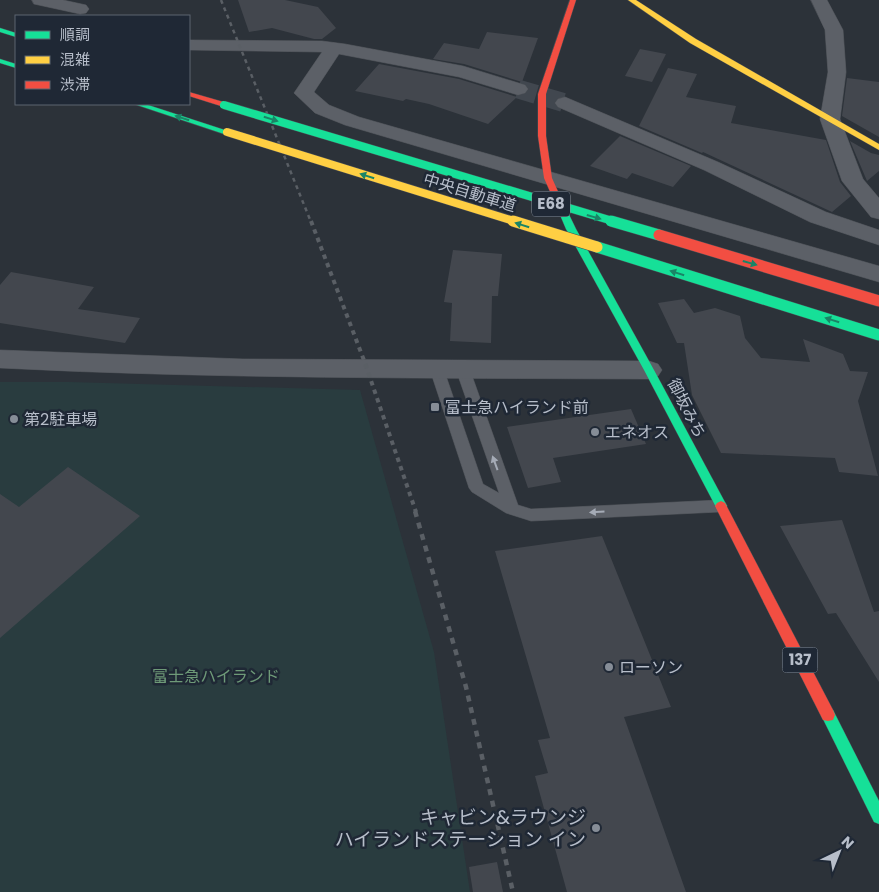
<svg xmlns="http://www.w3.org/2000/svg" width="879" height="892" viewBox="0 0 879 892" font-family="Poppins,'Noto Sans JP',sans-serif">
<style>
.green{fill:#293c3f}
.building{fill:#43474e}
.lines{fill:none;stroke-linecap:round;stroke-linejoin:round}
.street-tunnel{stroke:#41474f;stroke-width:19;stroke-dasharray:19 9;stroke-linecap:butt}
.lane-casing{stroke:#4a4e54;stroke-width:1}
.street-casing{stroke:#4a4e54;stroke-width:1}
.fast-casing{stroke:#4a4e54;stroke-width:1}
.slow-casing{stroke:#4a4e54;stroke-width:1}
.jam-casing{stroke:#4a4e54;stroke-width:1}
.lane{fill:#5c6067;fill-rule:evenodd}
.street{fill:#5c6067;fill-rule:evenodd}
.fast{fill:#16e098;fill-rule:evenodd}
.slow{fill:#ffcf43;fill-rule:evenodd}
.jam{fill:#f24e42;fill-rule:evenodd}
.rail-far2{stroke:#5a5f65;stroke-width:2.5;stroke-dasharray:4 4;stroke-linecap:butt}
.rail-far1{stroke:#5a5f65;stroke-width:4;stroke-dasharray:4.5 4.5;stroke-linecap:butt}
.rail{stroke:#5a5f65;stroke-width:4.5;stroke-dasharray:6 6;stroke-linecap:butt}
.fast-bridge-far1-casing{stroke:#494e55;stroke-width:9;stroke-linecap:butt}
.fast-bridge-casing{stroke:#494e55;stroke-width:12;stroke-linecap:butt}
.slow-bridge-far1-casing{stroke:#494e55;stroke-width:9;stroke-linecap:butt}
.slow-bridge-casing{stroke:#494e55;stroke-width:12;stroke-linecap:butt}
.jam-bridge-casing{stroke:#494e55;stroke-width:12;stroke-linecap:butt}
.fast-bridge-far1{stroke:#16e098;stroke-width:8}
.fast-bridge{stroke:#16e098;stroke-width:11}
.slow-bridge-far1{stroke:#ffcf43;stroke-width:8}
.slow-bridge{stroke:#ffcf43;stroke-width:11}
.jam-bridge{stroke:#f24e42;stroke-width:11}
.oneway{fill:#1a8466}
.oneway2{fill:#a5abb6}
.poi-dot{fill:#868d97;stroke:#1f2835;stroke-width:2}
.labels{text-anchor:middle;stroke-width:5;stroke-linejoin:round;paint-order:stroke}
.shield{fill:#1f2835;stroke:#89919d;stroke-width:1}
.shield-label{font-size:15px;font-weight:bold;fill:#b7beca}
.street-label{font-size:16px;fill:#b7beca;stroke:#1f2835}
.poi-label{font-size:16px;fill:#b7beca;stroke:#1f2835;text-anchor:start}
.park-label{font-size:16px;fill:#6e9a78;stroke:#1f2835}
.near-poi-label{font-size:19px;fill:#b7beca;stroke:#1f2835;text-anchor:end}
</style>
<rect width="100%" height="100%" fill="#2c3239"/>
<!-- green -->
<path class="green" d="M0,382h69l291,8 74,262 36,240h-470z"/>
<!-- building -->
<g class="building">
<path d="M238,0h47l33,7 18,21 -14,11h-8l-42,-11 -23,4z"/>
<path d="M487,32l51,6 -16,44 -58,-18 -31,-5 11,-16 35,6z"/>
<path d="M640,49l26,5 -14,28 -27,-6z"/>
<path d="M379,64l80,15 58,18 -29,27 -59,-20 -23,-5 -3,2 -48,-10z"/>
<path d="M668,68l29,6 -11,23 50,9 -5,17 95,17 14,42 11,14 -19,16 -129,-60 -1,1 -63,-27z"/>
<path d="M847,78l32,4v55l-37,-21z"/>
<path d="M620,136l71,30 -18,21 -41,-14 -5,6 -37,-13z"/>
<path d="M850,141l21,12 8,2v16l-12,10z"/>
<path d="M453,250l49,4 -4,42h-6l-1,47 -41,-2 2,-38 -8,-1z"/>
<path d="M11,272l83,15 -16,22 62,9 -15,25 -125,-20v-38z"/>
<path d="M684,299l10,14 21,-5 25,8 5,22 16,20 49,4 -7,-23 40,15 7,17 18,1 -10,29 20,75 -39,-4 -4,-14 -114,-5 -29,-58 -8,-52h-7l-19,-40z"/>
<path d="M631,409l15,35 -93,14 8,24 -33,6 -21,-61z"/>
<path d="M68,467l72,49 -140,122v-144l19,13z"/>
<path d="M842,520l32,92 5,-1v71l-43,-69 -8,1 -48,-88z"/>
<path d="M602,536l69,171 -47,10 62,175h-119l-32,-116 13,-3 -10,-33 12,-2 -55,-187z"/>
<path d="M497,862l6,30h-30l-4,-25z"/>
</g>
<g class="lines">
<!-- street-tunnel -->
<path class="street-tunnel" d="M518,89l47,14"/>
<!-- lane casing -->
<g class="lane-casing">
<path id="lane" d="M437,365l5,2 2,3 39,114 16,9 -43,-123 2,-3h10l2,3 48,135 13,4 188,-9 6,2 2,4 -2,4 -6,2 -188,9 -25,-8 -34,-21 -3,-4 -39,-118 2,-3z"/>
</g>
<!-- street casing -->
<g class="street-casing">
<g id="street">
<path d="M32,0h31l23,5 3,4 -3,4 -6,1 -46,-10z"/>
<path d="M811,0h16l16,30 3,42 -6,47 23,60 16,19v21l-8,-2 -29,-36 -22,-62 8,-47 -3,-42z"/>
<path d="M189,40l133,1 23,3 118,22 62,19 3,4 -3,4 -7,2 -59,-18 -120,-23 -25,38 15,13 30,12 520,149v16l-534,-157 -30,-12 -21,-20 28,-41 -133,-2z"/>
<path d="M565,97l153,65 108,50 53,18v15l-69,-23 -106,-52 -146,-63 -3,-4 3,-4z"/>
<path d="M0,350l243,9 406,2 9,3 4,6 -4,6 -9,3c-216,-1 -433,0 -649,-11z"/>
</g>
</g>
<!-- fast casing -->
<g class="fast-casing">
<g id="fast">
<path d="M0,28l16,5v4l-16,-5z"/>
<path d="M0,59l16,5v4l-16,-5z"/>
<path d="M134,104h11l86,28 -7,2z"/>
<path d="M556,193l4,3 16,33 78,141 73,136 -2,3h-8l-73,-139 -78,-141 -14,-33z"/>
<path d="M828,709l5,1 46,91v23l-5,-2 -53,-107 2,-5z"/>
</g>
</g>
<!-- slow casing -->
<g class="slow-casing">
<path id="slow" d="M628,0h8l60,39 183,105v6l-189,-107z"/>
</g>
<!-- jam casing -->
<g class="jam-casing">
<g id="jam">
<path d="M570,0h6l-30,94v42l6,42 8,18 -4,3 -4,-3 -8,-18 -6,-42v-42z"/>
<path d="M189,92l38,11 1,2 -4,2 -35,-11z"/>
<path d="M721,501l4,2 108,207 2,5 -2,5 -5,1 -5,-1 -108,-214 2,-3z"/>
</g>
</g>
<!-- lane -->
<use href="#lane" class="lane"/>
<!-- street -->
<use href="#street" class="street"/>
<!-- fast -->
<use href="#fast" class="fast"/>
<!-- slow -->
<use href="#slow" class="slow"/>
<!-- jam -->
<use href="#jam" class="jam"/>
<!-- rail-far2 -->
<path class="rail-far2" d="M221,0l90,222"/>
<!-- rail-far1 -->
<path class="rail-far1" d="M311,221l54,142 51,149"/>
<!-- rail -->
<path class="rail" d="M415,511l51,176 47,205"/>
<!-- fast-bridge-far1 casing -->
<g class="fast-bridge-far1-casing">
<path id="fast-bridge-far1" d="M224,105l392,117"/>
</g>
<!-- fast-bridge casing -->
<g class="fast-bridge-casing">
<g id="fast-bridge">
<path d="M611,221l48,14"/>
<path d="M597,247l282,88"/>
</g>
</g>
<!-- slow-bridge-far1 casing -->
<g class="slow-bridge-far1-casing">
<path id="slow-bridge-far1" d="M227,132l290,90"/>
</g>
<!-- slow-bridge casing -->
<g class="slow-bridge-casing">
<path id="slow-bridge" d="M513,221l84,26"/>
</g>
<!-- jam-bridge casing -->
<g class="jam-bridge-casing">
<path id="jam-bridge" d="M659,235l220,66"/>
</g>
<!-- fast-bridge-far1 -->
<use href="#fast-bridge-far1" class="fast-bridge-far1"/>
<!-- fast-bridge -->
<use href="#fast-bridge" class="fast-bridge"/>
<!-- slow-bridge-far1 -->
<use href="#slow-bridge-far1" class="slow-bridge-far1"/>
<!-- slow-bridge -->
<use href="#slow-bridge" class="slow-bridge"/>
<!-- jam-bridge -->
<use href="#jam-bridge" class="jam-bridge"/>
</g>
<!-- one-way arrows -->
<defs><path id="oneway-solid" d="M-6-.8H1V-3.2L6.5 0L1 3.2V.8H-6Z" transform="scale(1.25)"/></defs>
<g class="oneway">
<use href="#oneway-solid" transform="translate(182 118) rotate(-162)"/>
<use href="#oneway-solid" transform="translate(271 119) rotate(17)"/>
<use href="#oneway-solid" transform="translate(367 176) rotate(-163)"/>
<use href="#oneway-solid" transform="translate(594 217) rotate(16)"/>
<use href="#oneway-solid" transform="translate(522 225) rotate(-163)"/>
<use href="#oneway-solid" transform="translate(750 263) rotate(16)"/>
<use href="#oneway-solid" transform="translate(677 273) rotate(-163)"/>
<use href="#oneway-solid" transform="translate(832 320) rotate(-163)"/>
</g>
<g class="oneway2">
<use href="#oneway-solid" transform="translate(495 463) rotate(-110)"/>
<use href="#oneway-solid" transform="translate(597 512) rotate(177)"/>
</g>
<!-- markers -->
<g class="poi-dot">
<rect x="430" y="402" width="10" height="10" rx="2.5"/>
<circle cx="14" cy="419" r="5"/>
<circle cx="595" cy="432" r="5"/>
<circle cx="609" cy="667" r="5"/>
<circle cx="596" cy="828" r="5"/>
</g>
<g class="labels">
<!-- shield labels -->
<g class="shield">
<rect x="532" y="191.5" width="38" height="25" rx="4"/>
<rect x="782.5" y="647.5" width="35" height="25" rx="4"/>
</g>
<g class="shield-label">
<text x="551" y="209">E68</text>
<text x="800" y="665">137</text>
</g>
<!-- street labels -->
<g class="street-label">
<text transform="translate(470 192) rotate(17)" y="6">中央自動車道</text>
<text transform="translate(687 408) rotate(63)" y="6">御坂みち</text>
</g>
<!-- poi labels -->
<g class="poi-label">
<text x="445" y="413">富士急ハイランド前</text>
<text x="24" y="425">第2駐車場</text>
<text x="605" y="438">エネオス</text>
<text x="619" y="673">ローソン</text>
</g>
<!-- park labels -->
<g class="park-label">
<text x="216" y="682">富士急ハイランド</text>
</g>
<!-- near-poi labels -->
<g class="near-poi-label">
<text x="586" y="824">キャビン&amp;ラウンジ<tspan x="586" dy="22">ハイランドステーション イン</tspan></text>
</g>
</g>
<!-- legend -->
<rect x="15" y="15" width="175" height="90" fill="#1f2835" stroke="#5c6471"/>
<rect x="25" y="31" width="25" height="8" fill="#16e098" stroke="#5c6471"/>
<text x="60" y="40" font-size="15" fill="#b7beca">順調</text>
<rect x="25" y="56" width="25" height="8" fill="#ffcf43" stroke="#5c6471"/>
<text x="60" y="65" font-size="15" fill="#b7beca">混雑</text>
<rect x="25" y="81" width="25" height="8" fill="#f24e42" stroke="#5c6471"/>
<text x="60" y="90" font-size="15" fill="#b7beca">渋滞</text>
<!-- north arrow -->
<g transform="translate(839 852) rotate(43)" stroke="#1f2835" stroke-width="4" paint-order="stroke">
<path d="M0-4L9 19L0 12L-9 19Z" fill="#b7beca"/>
<text y="-8" font-size="14" font-weight="bold" text-anchor="middle" fill="#b7beca">N</text>
</g>
</svg>
